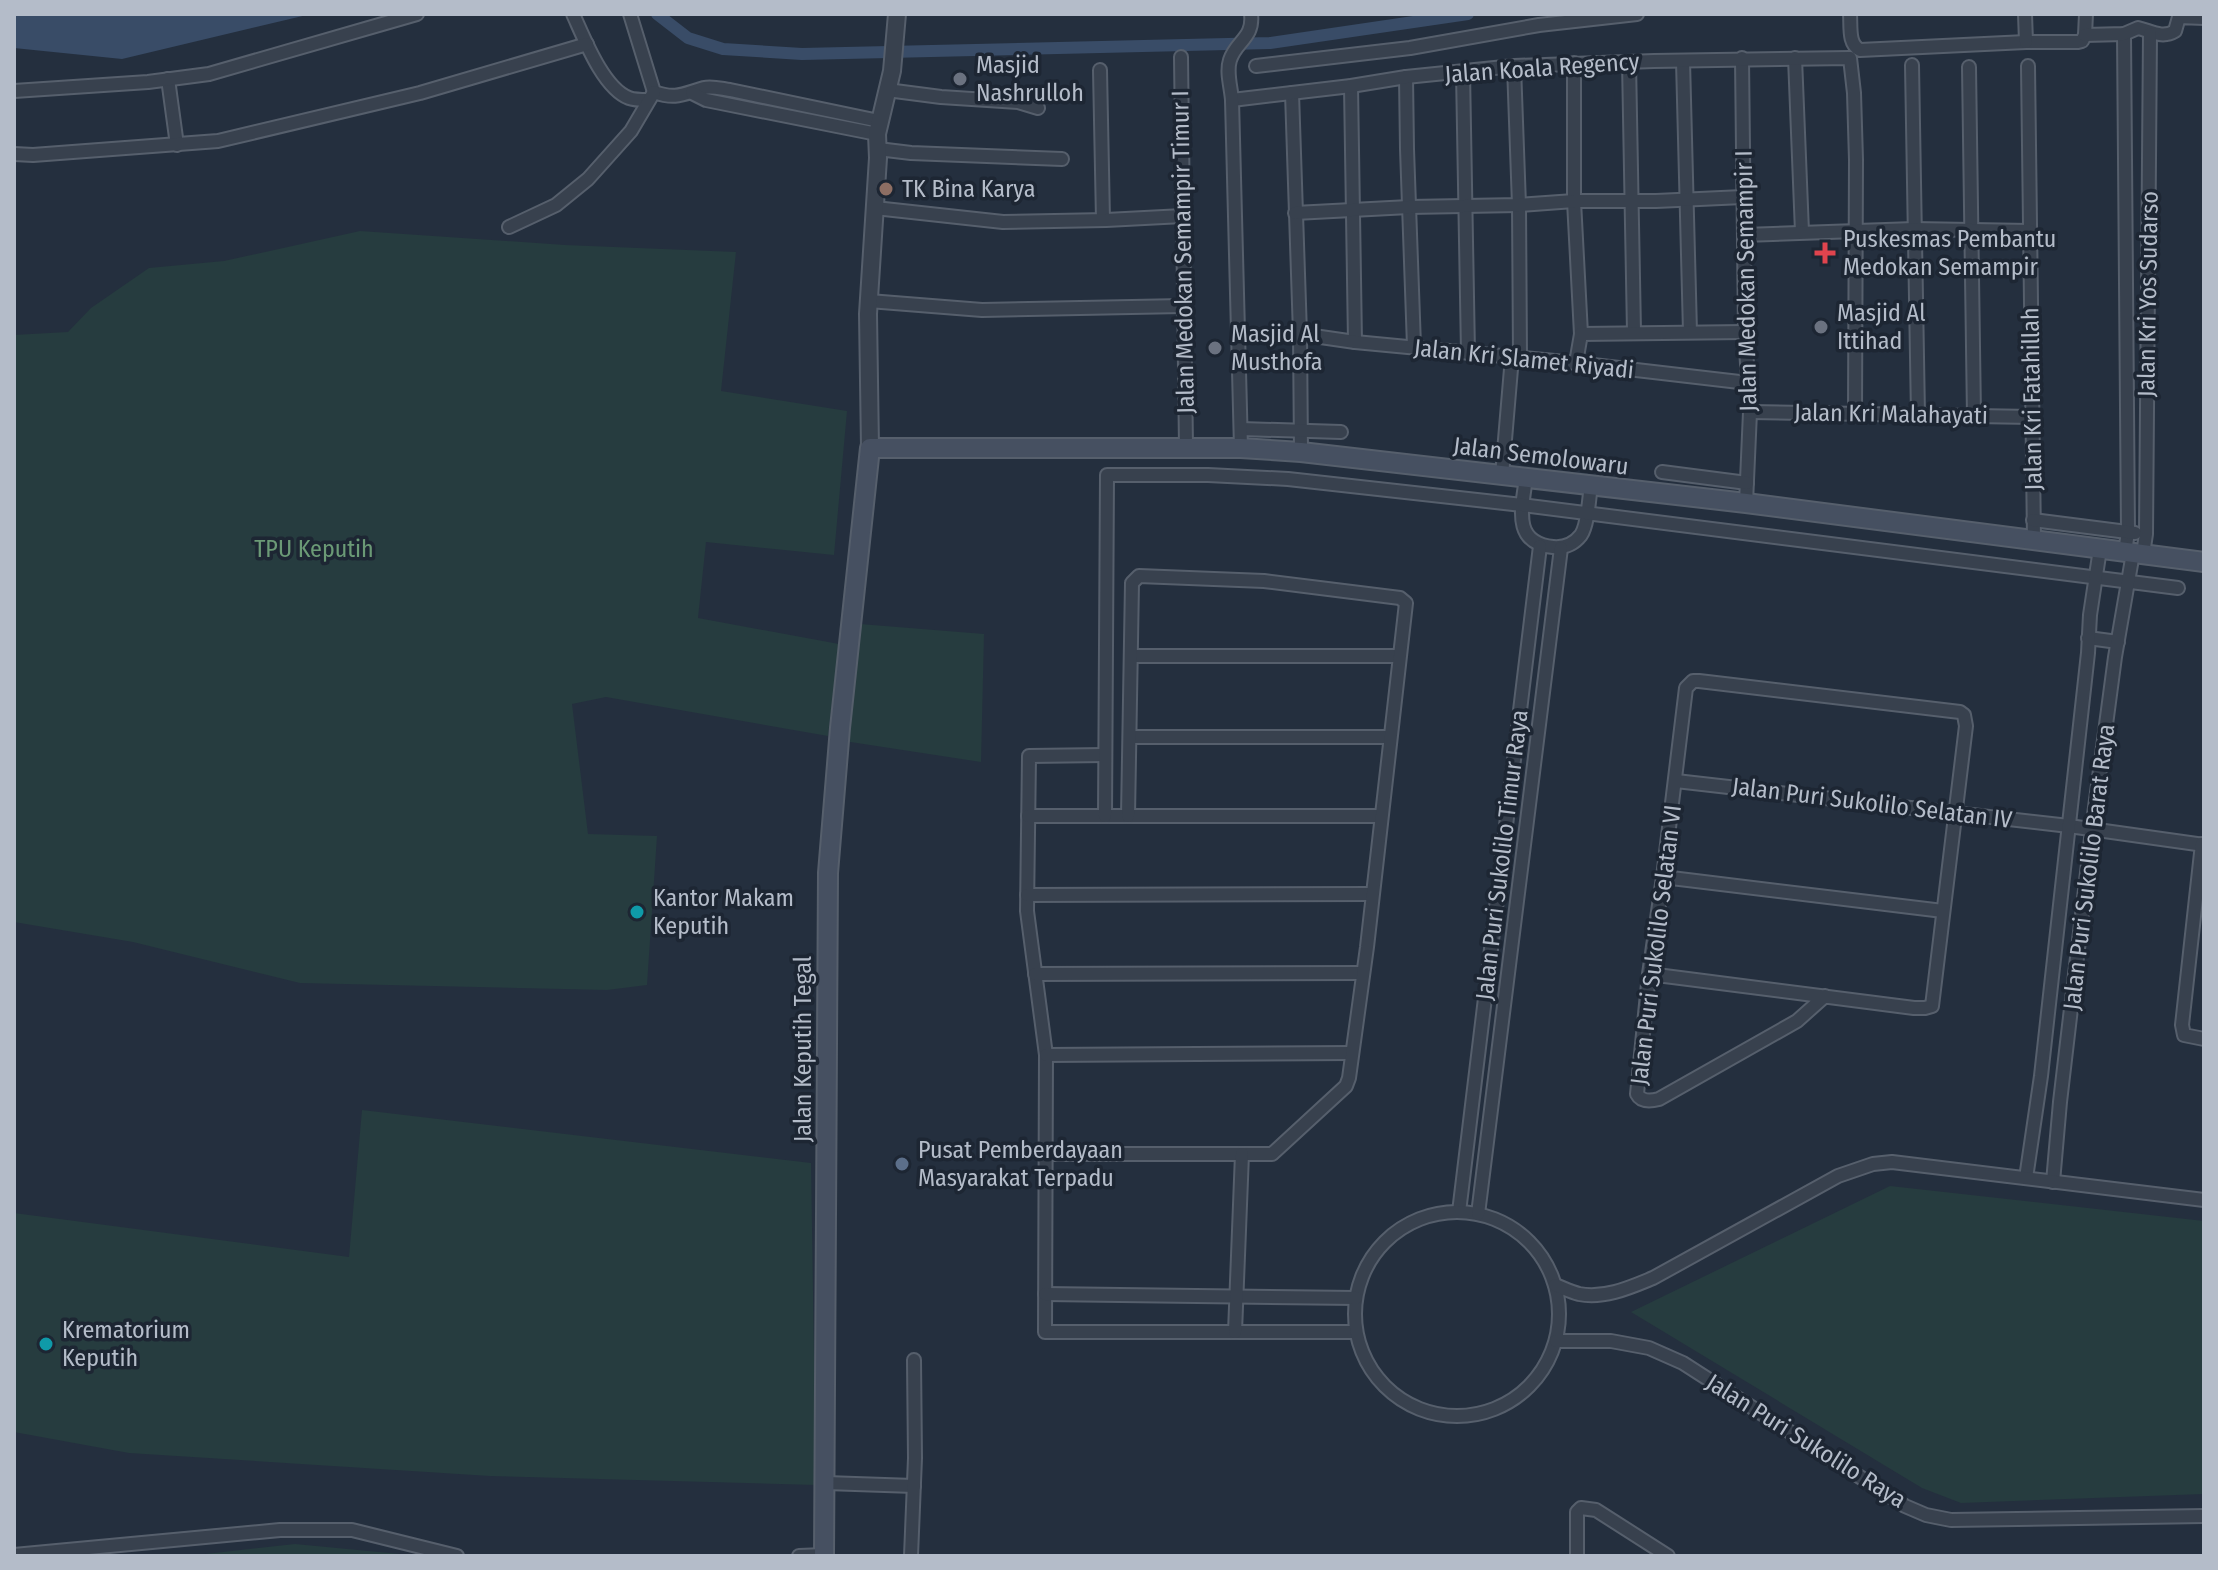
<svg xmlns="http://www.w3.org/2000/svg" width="2218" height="1570" viewBox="0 0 2218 1570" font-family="'Fira Sans Condensed',sans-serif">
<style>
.green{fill:#263c3f}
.water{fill:#394c67}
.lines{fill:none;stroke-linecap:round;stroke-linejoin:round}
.canal{stroke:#394c67;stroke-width:12}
.minor-casing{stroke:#565f6c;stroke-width:16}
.tertiary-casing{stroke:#565f6c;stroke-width:20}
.secondary-casing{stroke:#565f6c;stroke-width:22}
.minor{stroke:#38414e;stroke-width:12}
.tertiary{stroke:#38414e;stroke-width:16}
.secondary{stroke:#465061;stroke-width:18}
.worship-dot{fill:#6b7280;stroke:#1d2633;stroke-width:3}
.education-dot{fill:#8d6e63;stroke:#1d2633;stroke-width:3}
.health-dot{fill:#e0444e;stroke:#1d2633;stroke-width:3}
.culture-dot{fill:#0f9aa8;stroke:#1d2633;stroke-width:3}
.service-dot{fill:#5c6f8a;stroke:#1d2633;stroke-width:3}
.labels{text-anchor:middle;stroke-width:7;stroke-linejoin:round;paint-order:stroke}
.poi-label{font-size:24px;fill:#b4bcc9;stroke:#1d2633;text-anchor:start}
.street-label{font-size:24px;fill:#b4bcc9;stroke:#1d2633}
.park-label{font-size:24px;fill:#6b9a76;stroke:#1d2633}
</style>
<rect width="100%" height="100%" fill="#242f3e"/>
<!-- green -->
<g class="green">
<path d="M360,231l205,14 171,7 -15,139 126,20 -13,144 -128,-13 -8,76 141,26 -11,92 -222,-39 -34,7 16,130 69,2 -10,149 -40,5 -307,-7 -167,-41 -119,-20v-587l54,-3 23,-24 58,-40 75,-7z"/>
<path d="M860,624l124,10 -3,128 -137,-21z"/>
<path d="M362,1110l449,53 5,322 -326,-9 -361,-23 -115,-21v-219l335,44z"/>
<path d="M1890,1186l314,35v273l-243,9 -39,-15 -291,-176z"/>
<path d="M295,1544l115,11 2,1h-224z"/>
</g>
<!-- water -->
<path class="water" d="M14,14h297l-189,45 -108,-11z"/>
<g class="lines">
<!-- canal -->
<path class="canal" d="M657,14l31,24 35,11 79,5 468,-11 198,-29"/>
<!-- minor casing -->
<g class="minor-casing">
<g id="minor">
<path d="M573,14c11,24 30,74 56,84 5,2 13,2 19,2"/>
<path d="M630,14l24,78"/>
<path d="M1850,14c1,13 -2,30 10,36l166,-8h52l4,-1 3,-6 1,-21"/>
<path d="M2025,14l1,28"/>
<path d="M2124,34l4,498 -3,20"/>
<path d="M2085,35l39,-1 14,-6c13,3 24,11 37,3l4,-14 25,1"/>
<path d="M1181,57l5,390"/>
<path d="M1742,58l3,274 5,80 -4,91"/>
<path d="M1795,58l7,174"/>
<path d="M1683,61l7,271"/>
<path d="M1629,62l5,270"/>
<path d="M1574,63v138l7,133"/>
<path d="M1912,65l6,350"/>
<path d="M1256,66l154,-18 129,-23 98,-11"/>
<path d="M1514,66l5,139 1,152"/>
<path d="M2028,66l6,474"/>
<path d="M1969,67l5,349"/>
<path d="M1100,70l3,150"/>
<path d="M1463,72l5,281"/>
<path d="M1406,77l1,72 7,197"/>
<path d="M168,79l9,66"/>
<path d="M1351,86l4,256"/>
<path d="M887,90l54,7 77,5 20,6"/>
<path d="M14,91l134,-9 61,-8 208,-60"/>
<path d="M654,92c22,8 29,2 50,-4 8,-2 18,1 26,2l149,31"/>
<path d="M692,93l14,7 171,34"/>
<path d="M1292,93l8,241 1,118"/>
<path d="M1232,100l119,-14 55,-9 108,-11 140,-5 196,-3 4,35 2,67 -1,254"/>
<path d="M878,149l33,4 151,6"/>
<path d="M14,154l19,1 185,-14 202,-48 167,-49"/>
<path d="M875,208l128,14 103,-2 77,-4"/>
<path d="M1295,213l114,-6 110,-2 55,-4h82l87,-4"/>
<path d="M509,227l47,-22 32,-26 43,-48 23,-39"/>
<path d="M1744,235l170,-6 116,2"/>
<path d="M869,301l113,9 201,-4"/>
<path d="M1300,334l55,8 221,21 172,20"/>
<path d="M1576,363l5,-29 164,-2"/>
<path d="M1750,412l282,5"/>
<path d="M1241,429l100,3"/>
<path d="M1241,448l-9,-348c-1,-13 -6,-28 -2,-40 6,-19 24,-22 21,-46"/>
<path d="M1662,472l85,11"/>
<path d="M1502,475l10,-118"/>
<path d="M1526,478c-4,30 -14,65 27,69 11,1 21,-3 28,-12 7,-10 8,-37 10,-50"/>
<path d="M2033,520l102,13"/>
<path d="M2143,554l3,-20 4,-500"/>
<path d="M2088,638l30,4"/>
<path d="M1131,656h268"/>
<path d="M1130,737h260"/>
<path d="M1105,755l-76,1 -2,155 19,144 -1,277h311"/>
<path d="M1676,781l393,45 135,19"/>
<path d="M1028,816h353"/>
<path d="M1105,816l2,-341h101l80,4 234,26 656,83"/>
<path d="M2202,844l-20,181 2,10 20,4"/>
<path d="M1663,877l280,34"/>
<path d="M1027,895l345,-1"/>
<path d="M1035,974l328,-1"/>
<path d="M1649,974l265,34h11l7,-2 34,-280 -2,-11 -4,-3 -261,-31h-6l-7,7 -23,189 -14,97 -12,120c4,8 14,7 22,5l138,-78 28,-25"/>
<path d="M1046,1055l306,-2"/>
<path d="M1046,1154h226l74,-68 3,-8 18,-131 39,-344 -6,-5 -136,-17 -125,-5 -7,7 -4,233"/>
<path d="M2026,1178l15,-102 47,-423 2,-38 10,-66"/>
<path d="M2053,1182l7,-80 32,-272 23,-173 18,-104"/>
<path d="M1459,1212l81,-666"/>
<circle cx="1457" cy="1314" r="102"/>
<path d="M1478,1214l83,-666"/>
<path d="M1555,1285c8,3 16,7 24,9 26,5 52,-7 74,-16l185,-102 35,-12 19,-2 312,38"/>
<path d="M1045,1294l311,4"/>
<path d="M1235,1332l7,-178"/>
<path d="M1556,1341h55l38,7 34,15 222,143 21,9 25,5 253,-4"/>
<path d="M826,1483l88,3"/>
<path d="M14,1555l266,-25h72l105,26"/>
<path d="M799,1556l25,-1"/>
<path d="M911,1556l4,-98 -1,-98"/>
<path d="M1577,1556v-44l4,-4 15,2 72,46"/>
</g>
</g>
<!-- tertiary casing -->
<g class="tertiary-casing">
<path id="tertiary" d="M870,448l-2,-134 10,-156 -1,-24 15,-63 5,-57"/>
</g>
<!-- secondary casing -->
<g class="secondary-casing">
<path id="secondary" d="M824,1556l4,-683 12,-145 30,-280h371l60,4 445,51 458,59"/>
</g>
<!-- minor -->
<use href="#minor" class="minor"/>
<!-- tertiary -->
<use href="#tertiary" class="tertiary"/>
<!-- secondary -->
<use href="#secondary" class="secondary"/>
</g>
<!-- markers -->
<g class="worship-dot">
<circle cx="960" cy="79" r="8"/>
<circle cx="1821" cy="327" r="8"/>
<circle cx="1215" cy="348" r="8"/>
</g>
<circle class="education-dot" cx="886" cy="189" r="8"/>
<path class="health-dot" d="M1821 241h8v8h8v8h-8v8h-8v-8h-8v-8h8z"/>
<g class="culture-dot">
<circle cx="637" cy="912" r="8"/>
<circle cx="46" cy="1344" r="8"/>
</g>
<circle class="service-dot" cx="902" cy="1164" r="8"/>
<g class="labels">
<!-- poi labels -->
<g class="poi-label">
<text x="976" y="73">Masjid<tspan x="976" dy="28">Nashrulloh</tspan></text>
<text x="902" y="197">TK Bina Karya</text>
<text x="1843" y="247">Puskesmas Pembantu<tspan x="1843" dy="28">Medokan Semampir</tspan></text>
<text x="1837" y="321">Masjid Al<tspan x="1837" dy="28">Ittihad</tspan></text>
<text x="1231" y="342">Masjid Al<tspan x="1231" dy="28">Musthofa</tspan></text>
<text x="653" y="906">Kantor Makam<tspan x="653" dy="28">Keputih</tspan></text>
<text x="918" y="1158">Pusat Pemberdayaan<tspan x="918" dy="28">Masyarakat Terpadu</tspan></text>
<text x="62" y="1338">Krematorium<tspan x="62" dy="28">Keputih</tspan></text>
</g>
<!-- street labels -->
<g class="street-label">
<text transform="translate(1542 68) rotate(-4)" y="8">Jalan Koala Regency</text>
<text transform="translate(1183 252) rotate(-91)" y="8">Jalan Medokan Semampir Timur I</text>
<text transform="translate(1746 281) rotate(-91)" y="8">Jalan Medokan Semampir I</text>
<text transform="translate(2148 294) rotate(-89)" y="8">Jalan Kri Yos Sudarso</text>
<text transform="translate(1524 359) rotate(6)" y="8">Jalan Kri Slamet Riyadi</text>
<text transform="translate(2032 399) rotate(-91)" y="8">Jalan Kri Fatahillah</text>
<text transform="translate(1891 414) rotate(1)" y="8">Jalan Kri Malahayati</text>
<text transform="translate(1541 456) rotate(7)" y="8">Jalan Semolowaru</text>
<text transform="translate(1872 803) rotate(7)" y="8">Jalan Puri Sukolilo Selatan IV</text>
<text transform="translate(1502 855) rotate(-83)" y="8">Jalan Puri Sukolilo Timur Raya</text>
<text transform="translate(2089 867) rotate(-83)" y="8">Jalan Puri Sukolilo Barat Raya</text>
<text transform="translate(1656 945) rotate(-83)" y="8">Jalan Puri Sukolilo Selatan VI</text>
<text transform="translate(803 1049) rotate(-90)" y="8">Jalan Keputih Tegal</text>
<text transform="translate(1806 1441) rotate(32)" y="8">Jalan Puri Sukolilo Raya</text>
</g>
<!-- park labels -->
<g class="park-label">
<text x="314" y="557">TPU Keputih</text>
</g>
</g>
<!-- border -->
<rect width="2218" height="1570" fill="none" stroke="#b4bcc9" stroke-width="32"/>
</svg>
